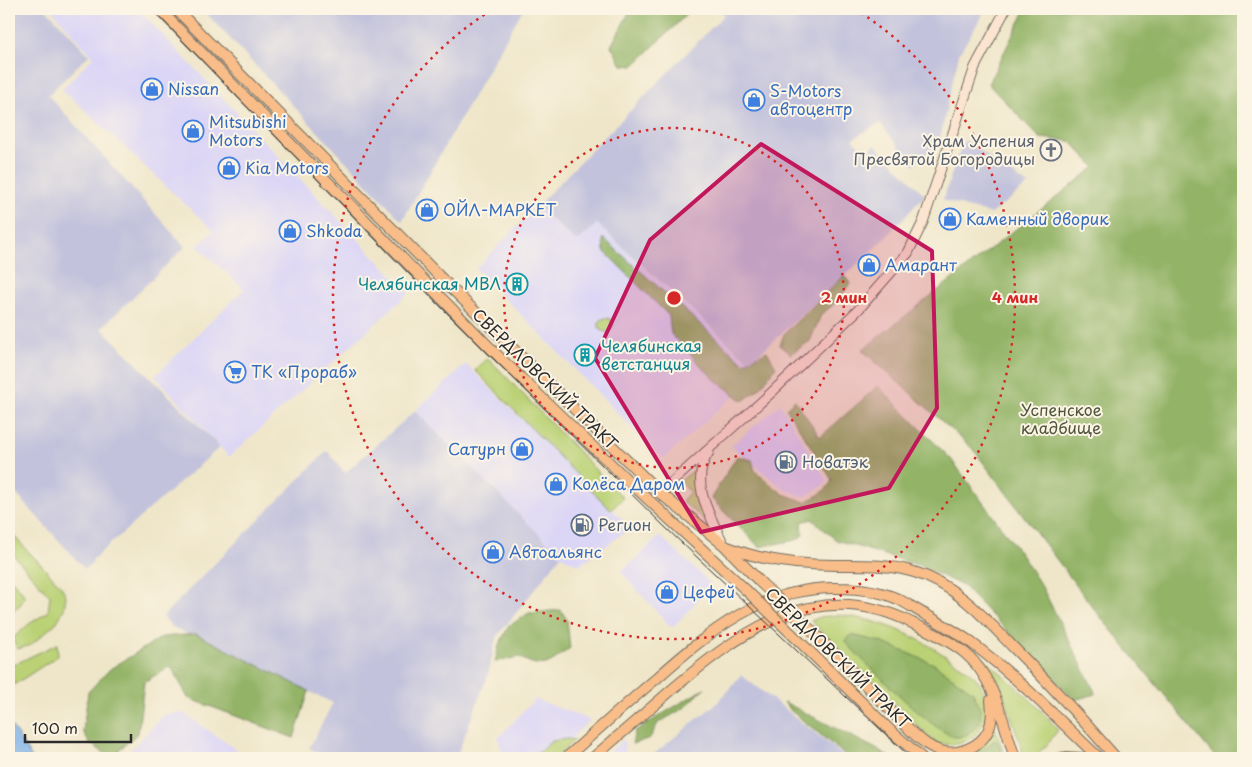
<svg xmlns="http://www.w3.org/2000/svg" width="1252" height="767" viewBox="0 0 1252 767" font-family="'Playpen Sans',sans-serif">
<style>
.built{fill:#dcd6f6}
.industrial{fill:#c2c2dc}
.green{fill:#bad175;stroke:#727e50}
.forest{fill:#93b366;stroke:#5f6f48}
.water{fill:#78aee7;stroke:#526c89}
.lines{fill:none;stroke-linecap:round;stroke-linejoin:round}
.secondary-casing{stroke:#706c62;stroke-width:11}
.primary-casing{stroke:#706c62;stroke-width:12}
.secondary{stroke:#fce5d0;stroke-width:9}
.primary{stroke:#f8bd89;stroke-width:10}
.tram{stroke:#2b2b2b;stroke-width:1}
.primary-bridge-casing{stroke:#706c62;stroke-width:12;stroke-linecap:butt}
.primary-bridge{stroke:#f8bd89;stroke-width:10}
.marked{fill:#c2185b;fill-opacity:0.2;stroke:#c2185b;stroke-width:4;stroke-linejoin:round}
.ring{fill:none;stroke:#d62828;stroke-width:2.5;stroke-dasharray:2.5 5}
.labels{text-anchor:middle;stroke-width:4;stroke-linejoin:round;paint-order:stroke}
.shop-label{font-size:16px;fill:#366cbe;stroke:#fcf5e5;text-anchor:start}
.worship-label{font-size:16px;fill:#5b616d;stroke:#fcf5e5;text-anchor:end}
.culture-label{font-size:16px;fill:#0d838f;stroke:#fcf5e5;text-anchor:end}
.street-label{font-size:16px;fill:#2b2b2b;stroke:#fcf5e5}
.park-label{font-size:16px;fill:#4f543e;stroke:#fcf5e5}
.service-label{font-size:16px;fill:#4e5e75;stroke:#fcf5e5;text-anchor:start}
.centre{fill:#d62828;stroke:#fcf5e5;stroke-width:2.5}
.ring-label{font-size:15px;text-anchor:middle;font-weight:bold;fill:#d62828;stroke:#fcf5e5;stroke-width:4;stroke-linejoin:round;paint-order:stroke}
</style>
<rect width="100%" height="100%" fill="#fcf5e5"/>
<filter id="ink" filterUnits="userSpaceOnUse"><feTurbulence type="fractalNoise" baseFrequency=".02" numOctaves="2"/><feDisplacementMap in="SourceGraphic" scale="10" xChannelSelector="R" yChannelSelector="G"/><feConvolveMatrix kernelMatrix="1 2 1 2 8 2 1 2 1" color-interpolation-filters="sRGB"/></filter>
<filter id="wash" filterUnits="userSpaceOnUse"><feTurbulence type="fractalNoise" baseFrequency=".0096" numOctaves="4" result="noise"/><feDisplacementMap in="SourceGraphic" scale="20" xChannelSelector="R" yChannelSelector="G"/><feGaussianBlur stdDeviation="1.12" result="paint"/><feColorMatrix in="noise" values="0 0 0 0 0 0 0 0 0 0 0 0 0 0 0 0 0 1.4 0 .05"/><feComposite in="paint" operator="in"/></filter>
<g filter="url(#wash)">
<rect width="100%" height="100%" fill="#efe6c9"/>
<!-- built -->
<g class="built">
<path d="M51,9h87l271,284 -180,164 -74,-81 89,-87 -47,-43 17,-15 -152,-142 31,-32z"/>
<path d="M537,206l40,36 20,-18 164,148 -98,87 -187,-190z"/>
<path d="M466,364l165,164 -52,37 -18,-9 -146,-145z"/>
<path d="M780,404l48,78 -23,15 -20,-7 -54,-44z"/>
<path d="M660,536l52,49 -40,43 -51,-56z"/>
<path d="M535,699l55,21 -39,38h-47l-6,-20z"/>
<path d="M183,713l65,45h-125l42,-44z"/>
<path d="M624,739l2,19h-23z"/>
</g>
<!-- industrial -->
<g class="industrial">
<path d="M9,9h37l43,46 -41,40 137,152 -84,81 119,119 -128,113 1,2 -8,7 -76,-83z"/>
<path d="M202,9h321l-121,212z"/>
<path d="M718,9h268l-27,45 -20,89 -25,22 -34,-42 -28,16 14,14 9,-8 50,50 -40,43 -36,34 -99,90 -153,-138 -20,18 -40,-36 187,-191z"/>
<path d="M965,140l63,45 -37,29 -48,-14 14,-42z"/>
<path d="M415,411l146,145 -65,82 -8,37 -32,83h-128l-19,-10 24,-45 -162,-77 -8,-10 164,-165 18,22z"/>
<path d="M741,675l39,30 67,53h-198l68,-55z"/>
</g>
<!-- green -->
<g class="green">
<circle cx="606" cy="325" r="7"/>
<path d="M488,358l135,140 -12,12 -136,-140z"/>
<path d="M697,468c-1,20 3,35 10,54l-25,-21 8,-9 -10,-11z"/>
<path d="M9,531l52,55 5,10 -2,13 -7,13 -26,23 -13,4 -6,-10 17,-15 19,-12 2,-16 -41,-46z"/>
<path d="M9,577l11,12 5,8 -5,8 -11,9z"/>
<path d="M837,615c43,4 78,20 113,44 10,6 23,14 30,24 4,7 5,15 6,22 1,31 -25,46 -52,37l-123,-121 9,-4z"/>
<path d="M57,644l1,12 -49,32v-21z"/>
<path d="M967,647h3c31,26 63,52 88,83l-12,16 -14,12h-7l-26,-77 -18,-20 -15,-13z"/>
<path d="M995,728l11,30h-53c23,-4 30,-11 42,-30z"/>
<path d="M567,739l7,1 -18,18h-20v-3l16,-14z"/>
</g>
<!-- forest -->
<g class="forest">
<path d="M631,9h57l-4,8 -51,49 -11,-1 -11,-19z"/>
<path d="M1026,9h217v749h-27l-121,-148 -122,-161 -111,-99 233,-183 -25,-26 -30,-3 -52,-54z"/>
<path d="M603,238l141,125 23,-12 9,16 -16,21 -17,13 -29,-22 -43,-45 -2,-18 -65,-65z"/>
<path d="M844,276l6,7 -10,16 -19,16 -11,26 -19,13 -11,-9 4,-11z"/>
<path d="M878,386l73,73 71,97 20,31 54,107 -22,6 -111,-114 -42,-20 -85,-26 -24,-21 -10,3 1,13 -7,5 -37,7c-15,-17 -33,-32 -48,-49l26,-42 15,4 3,11 13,11 15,12 22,8c11,-5 22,-11 27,-22l-46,-72 9,-8 25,37z"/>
<path d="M561,610l6,10 3,28c-21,16 -26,23 -51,9l-24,5 4,-17 10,-19 20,-13z"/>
<path d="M196,634l113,57 -15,47 -106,-40 -17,-32 -27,16 -6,51 -27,24 -22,-14 -6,-12 5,-39 22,-23 52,-32z"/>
<path d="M852,635l29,7 53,22 39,28 8,20 -1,10c-6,7 -12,14 -22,15 -19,2 -94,-76 -111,-93l-2,-4z"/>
<path d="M705,688l-21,20 -26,15 -8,15 -18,6 3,-13z"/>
<path d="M784,702l100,51 6,5h-41l-60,-49z"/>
<path d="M996,739l8,19 -31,-1z"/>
</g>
<!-- water -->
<path class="water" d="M9,722l23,36h-23z"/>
</g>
<g filter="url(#ink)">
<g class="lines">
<!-- secondary casing -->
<g class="secondary-casing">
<g id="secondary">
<path d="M709,452c-21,30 2,65 15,93"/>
<path d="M660,493l111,-100 87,-83 50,-57 15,-31 52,-155 31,-58"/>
</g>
</g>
<!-- primary casing -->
<g class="primary-casing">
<g id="primary">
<path d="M159,9l338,346 140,134 110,102"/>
<path d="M176,9l264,268 220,216 64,52 37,38"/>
<path d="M728,547c34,14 70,18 107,18 26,0 54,-1 79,7 41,12 71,46 99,75 36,36 70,73 103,111"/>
<path d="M815,634l99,100c8,7 16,14 27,17 17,5 39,-4 47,-20 5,-10 4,-21 3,-31"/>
<path d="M800,642l91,89 31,27"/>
<path d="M566,758c30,-27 60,-54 91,-80 53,-47 107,-92 182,-90 19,0 41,3 59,11 10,5 20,12 30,17 15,9 31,17 45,28 45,34 85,75 126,114"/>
<path d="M593,758c25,-22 50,-43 75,-65 72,-61 148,-119 244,-70 18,8 38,18 53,30 30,25 38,70 50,105"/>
<path d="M1061,758l6,-1 15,1"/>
</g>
</g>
<!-- secondary -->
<use href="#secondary" class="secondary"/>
<!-- primary -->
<use href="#primary" class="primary"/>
<!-- tram -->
<path class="tram" d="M152,9l293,302 221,217 245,230"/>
<!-- primary-bridge casing -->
<g class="primary-bridge-casing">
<g id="primary-bridge">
<path d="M761,583l54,51"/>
<path d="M747,591l53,51"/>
</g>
</g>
<!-- primary-bridge -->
<use href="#primary-bridge" class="primary-bridge"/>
</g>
</g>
<!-- marked area -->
<path class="marked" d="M761,144l171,107 5,157 -48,80 -188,44 -106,-174 55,-118z"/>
<!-- distance rings -->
<g class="ring">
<circle cx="674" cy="298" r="170"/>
<path d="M855 9A341 341 0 1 1 493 9"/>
</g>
<!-- icons -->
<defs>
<g id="shop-ring" transform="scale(1.125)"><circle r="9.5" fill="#fcf5e5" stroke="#3f7fe0" stroke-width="1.5"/><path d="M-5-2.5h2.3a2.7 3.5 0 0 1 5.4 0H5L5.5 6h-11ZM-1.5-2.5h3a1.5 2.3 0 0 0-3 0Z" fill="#3f7fe0"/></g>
<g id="church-ring" transform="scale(1.125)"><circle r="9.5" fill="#fcf5e5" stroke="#6b7280" stroke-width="1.5"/><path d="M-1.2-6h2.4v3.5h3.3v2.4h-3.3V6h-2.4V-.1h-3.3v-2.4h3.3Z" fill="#6b7280"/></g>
<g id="building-ring" transform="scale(1.125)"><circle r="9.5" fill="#fcf5e5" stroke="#0f9aa8" stroke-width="1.5"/><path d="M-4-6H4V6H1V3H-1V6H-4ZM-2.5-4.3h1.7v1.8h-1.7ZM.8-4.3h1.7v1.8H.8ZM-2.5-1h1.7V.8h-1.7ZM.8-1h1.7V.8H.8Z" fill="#0f9aa8"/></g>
<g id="supermarket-ring" transform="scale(1.125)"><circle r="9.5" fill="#fcf5e5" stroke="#3f7fe0" stroke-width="1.5"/><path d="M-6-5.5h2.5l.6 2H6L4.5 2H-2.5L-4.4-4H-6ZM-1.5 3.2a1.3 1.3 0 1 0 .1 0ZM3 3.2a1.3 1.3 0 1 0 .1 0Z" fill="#3f7fe0"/></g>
<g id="fuel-ring" transform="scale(1.125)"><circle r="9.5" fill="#fcf5e5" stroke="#5c6f8a" stroke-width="1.5"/><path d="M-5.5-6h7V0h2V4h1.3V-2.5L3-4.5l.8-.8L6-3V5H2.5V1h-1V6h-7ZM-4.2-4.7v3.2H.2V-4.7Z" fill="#5c6f8a"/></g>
</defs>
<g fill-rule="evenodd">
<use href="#shop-ring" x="152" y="89"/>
<use href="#shop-ring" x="754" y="100"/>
<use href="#shop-ring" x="193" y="131"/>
<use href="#church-ring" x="1051" y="150"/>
<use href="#shop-ring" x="229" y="168"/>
<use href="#shop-ring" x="427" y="210"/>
<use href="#shop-ring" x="950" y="219"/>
<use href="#shop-ring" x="290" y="231"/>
<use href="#shop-ring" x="869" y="265"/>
<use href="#building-ring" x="517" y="284"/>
<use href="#building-ring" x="585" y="355"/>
<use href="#supermarket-ring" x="235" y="372"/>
<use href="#shop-ring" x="522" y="449"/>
<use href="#fuel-ring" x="786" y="462"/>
<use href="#shop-ring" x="556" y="484"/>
<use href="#fuel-ring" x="582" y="525"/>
<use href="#shop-ring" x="493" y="552"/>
<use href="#shop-ring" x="667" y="592"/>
</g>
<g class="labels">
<!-- shop labels -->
<g class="shop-label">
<text x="168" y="95">Nissan</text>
<text x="770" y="97">S-Motors<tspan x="770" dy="18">автоцентр</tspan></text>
<text x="209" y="128">Mitsubishi<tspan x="209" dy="18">Motors</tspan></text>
<text x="245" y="174">Kia Motors</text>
<text x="443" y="216">ОЙЛ-МАРКЕТ</text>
<text x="966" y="225">Каменный дворик</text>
<text x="306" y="237">Shkoda</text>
<text x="885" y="271">Амарант</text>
<text x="251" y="378">ТК «Прораб»</text>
<text x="506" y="455" text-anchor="end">Сатурн</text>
<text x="572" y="490">Колёса Даром</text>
<text x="509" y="558">Автоальянс</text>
<text x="683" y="598">Цефей</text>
</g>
<!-- worship labels -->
<g class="worship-label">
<text x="1035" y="147">Храм Успения<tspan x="1035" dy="18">Пресвятой Богородицы</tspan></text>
</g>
<!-- culture labels -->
<g class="culture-label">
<text x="501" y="290">Челябинская МВЛ</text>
<text x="601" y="352" text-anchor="start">Челябинская<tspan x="601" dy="18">ветстанция</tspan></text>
</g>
<!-- street labels -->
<g class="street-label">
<text transform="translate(545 379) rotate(44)" y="6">СВЕРДЛОВСКИЙ ТРАКТ</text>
<text transform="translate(838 658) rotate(44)" y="6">СВЕРДЛОВСКИЙ ТРАКТ</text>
</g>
<!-- park labels -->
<g class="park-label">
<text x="1061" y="416">Успенское<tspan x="1061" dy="18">кладбище</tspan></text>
</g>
<!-- service labels -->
<g class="service-label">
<text x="802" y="468">Новатэк</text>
<text x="598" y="531">Регион</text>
</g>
</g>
<circle cx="674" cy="298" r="8" class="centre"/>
<g class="ring-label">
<text x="844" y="303">2 мин</text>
<text x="1015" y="303">4 мин</text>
</g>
<!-- margin -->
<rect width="1252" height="767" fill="none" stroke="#fcf5e5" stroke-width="30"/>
<!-- scale -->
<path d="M25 734v8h106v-8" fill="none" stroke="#2b2b2b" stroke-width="2.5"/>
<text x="32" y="734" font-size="15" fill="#2b2b2b" stroke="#fcf5e5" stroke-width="4" paint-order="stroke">100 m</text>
</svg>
